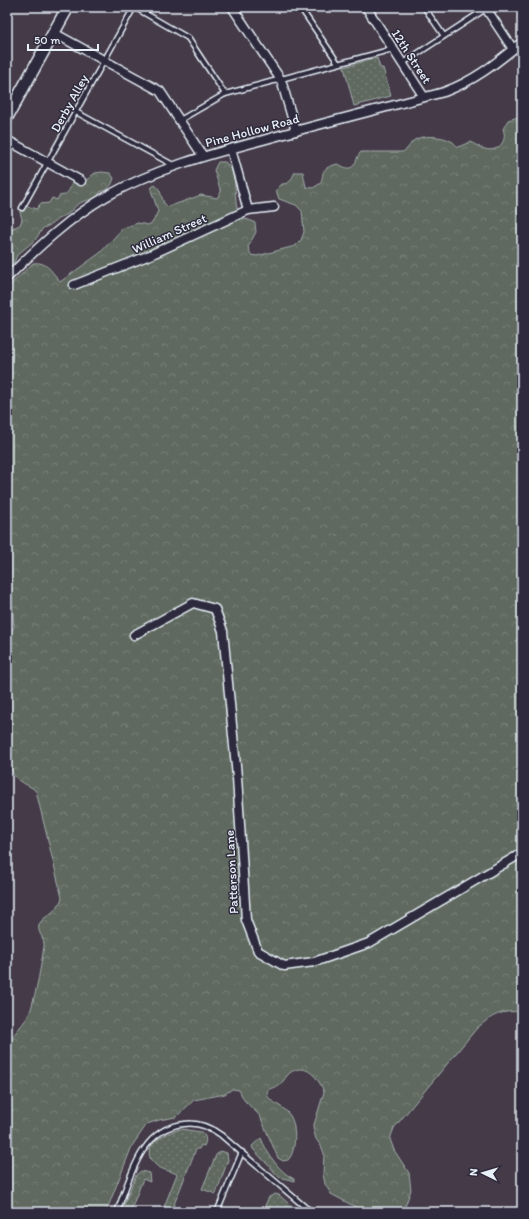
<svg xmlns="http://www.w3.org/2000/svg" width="529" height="1219" viewBox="0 0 529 1219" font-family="Itim,sans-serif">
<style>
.grass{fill:url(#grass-dots);stroke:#a3adab}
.forest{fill:url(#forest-crowns);stroke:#a3adab}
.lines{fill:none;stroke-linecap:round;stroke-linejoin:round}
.lane-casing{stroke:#e8f1f8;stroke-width:7}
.street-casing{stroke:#e8f1f8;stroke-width:11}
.secondary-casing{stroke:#e8f1f8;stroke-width:14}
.lane{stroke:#2f2a3d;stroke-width:4}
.street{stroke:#2f2a3d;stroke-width:8}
.secondary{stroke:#2f2a3d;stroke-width:11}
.labels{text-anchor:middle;stroke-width:3;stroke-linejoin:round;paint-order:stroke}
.street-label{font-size:13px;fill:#e8f1f8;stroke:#2f2a3d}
</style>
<defs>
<pattern id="grass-dots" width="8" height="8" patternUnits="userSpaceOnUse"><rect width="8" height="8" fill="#5e695e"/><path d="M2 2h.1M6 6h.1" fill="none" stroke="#757f76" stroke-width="1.8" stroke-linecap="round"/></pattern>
<pattern id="forest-crowns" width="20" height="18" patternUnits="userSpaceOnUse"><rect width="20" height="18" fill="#5e695e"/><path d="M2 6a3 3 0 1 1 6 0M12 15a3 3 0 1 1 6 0" fill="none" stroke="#757f76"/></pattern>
</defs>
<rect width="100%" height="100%" fill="#443a48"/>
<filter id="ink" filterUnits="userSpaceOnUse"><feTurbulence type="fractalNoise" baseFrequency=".025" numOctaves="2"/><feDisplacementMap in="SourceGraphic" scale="8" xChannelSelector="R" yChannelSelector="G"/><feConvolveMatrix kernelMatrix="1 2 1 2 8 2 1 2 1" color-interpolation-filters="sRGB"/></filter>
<g filter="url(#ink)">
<!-- grass -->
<g class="grass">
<path d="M377,58l3,10h3l8,28 -37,10 -10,-39z"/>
<path d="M181,1129l20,3c5,3 6,8 3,14l-3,-1 -2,4h-3l-25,63h-9l15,-38c-6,-3 -15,-4 -20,-8 -23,-18 10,-34 24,-37z"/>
<path d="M261,1138c6,15 18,34 33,41v2l-15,-4 -26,-28 -1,-3z"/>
<path d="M221,1151l6,2 1,7 -12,34 -14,-5 14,-34z"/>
<path d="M141,1171l8,2 1,9 -7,-3 -13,33h-9l15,-37z"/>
<path d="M275,1194l4,1 17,15 -15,2 -7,-2 -1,2h-11l7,-15z"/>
</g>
<!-- forest -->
<g class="forest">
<path d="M522,116v896c-22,-2 -29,3 -45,16l-83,100 -4,11 4,11 15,23 2,17 -8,22h-38l-34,-18 -6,-10 -2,-10 1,-21 -3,-7 -5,-7 -3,-11 11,-36c-5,-13 -17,-30 -33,-20 -5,3 -7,10 -12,13 -4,3 -7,2 -11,5l-1,5c5,9 15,10 21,18 9,9 9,38 0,47l-5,1 -5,-3 -18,-42 -16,-16 -5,-10 -7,-1 -7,5 -31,6 -18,17 -17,3 -12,4 -15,22 -26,66h-99v-164c4,-15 19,-23 24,-39 6,-20 10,-43 13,-63 1,-8 -7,-13 -5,-21 3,-9 18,-11 23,-27l-26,-107c-5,-5 -11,-6 -17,-11 -9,-6 -10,-17 -12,-27v-116l7,-10 -5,-63h-2v-276l26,-25c14,-2 19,9 27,19l40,-29 23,-25 15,-5 10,2 5,-3 5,-11 -7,-21 1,-3 3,-2c8,5 5,17 13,22l33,-12 16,3 4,-6 -7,-22 4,-8h7c15,10 7,39 14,51 3,7 11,6 16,10l1,9 -8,15 3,8 6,1 38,-10 6,-6 3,-8 -2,-21 -6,-6 -17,-6 -3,-9 6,-6c9,0 9,-5 13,-12h8l3,15 7,1 8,-5c3,-13 0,-14 16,-19 4,1 6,3 10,4 9,2 9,-12 14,-16h41c7,-3 7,-7 11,-11 8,-7 30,-5 38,0 3,1 4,4 7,6l12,-5c5,2 10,6 15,7 13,4 23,-8 18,-20l5,-9z"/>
<path d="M102,172l8,1 4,5c-2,8 -6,12 -14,14 -5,11 -7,6 -15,9 -8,2 -12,8 -17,13 -3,2 -6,2 -9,4 -6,5 -9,8 -16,10l-8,12 -18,15 -4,10 -6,6v-24l2,-4 -2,-13 13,-5 2,-6 -3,-10 4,-4 14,4 3,-5 9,-1 3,-5 5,2 2,-4c9,-1 11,-6 13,-14l4,-2 8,2 11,-9z"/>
</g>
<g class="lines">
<!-- lane casing -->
<g class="lane-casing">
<g id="lane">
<path d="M134,7l54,31 37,56"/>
<path d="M300,7l38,56"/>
<path d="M424,7l20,29"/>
<path d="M403,63l84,-55"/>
<path d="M76,112l99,54"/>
<path d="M180,120l45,-26 168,-45"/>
<path d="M22,208l112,-201"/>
<path d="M117,1212c13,-34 24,-84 67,-88 14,-2 26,3 37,11l84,72 9,5"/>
<path d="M217,1212l25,-60"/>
</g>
</g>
<!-- street casing -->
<g class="street-casing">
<g id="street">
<path d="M232,7l49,73 15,51"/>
<path d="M366,7l58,90"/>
<path d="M485,7l28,42"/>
<path d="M54,33l106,58 43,65"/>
<path d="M7,140l74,41"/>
<path d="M231,149l17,61"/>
<path d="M7,278c30,-30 63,-61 100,-82 48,-27 103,-42 156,-56 60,-17 121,-32 181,-48 32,-12 52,-29 78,-50"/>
<path d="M74,285l76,-30 98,-45 26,-3"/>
<path d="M134,635l59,-32 22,6 8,22 14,146 9,143 12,31 26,15 30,-4 55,-19 153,-90"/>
</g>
</g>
<!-- secondary casing -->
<g class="secondary-casing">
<path id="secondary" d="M7,117l61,-110"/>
</g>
<!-- lane -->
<use href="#lane" class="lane"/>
<!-- street -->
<use href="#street" class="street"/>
<!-- secondary -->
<use href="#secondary" class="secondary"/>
</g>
</g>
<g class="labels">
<!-- street labels -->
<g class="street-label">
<text transform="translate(412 56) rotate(57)" y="5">12th Street</text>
<text transform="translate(69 103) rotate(-61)" y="5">Derby Alley</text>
<text transform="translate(252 130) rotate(-15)" y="5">Pine Hollow Road</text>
<text transform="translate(169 233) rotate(-24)" y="5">William Street</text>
<text transform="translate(231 872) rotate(-93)" y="5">Patterson Lane</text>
</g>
</g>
<!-- margin -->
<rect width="529" height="1219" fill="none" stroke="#2f2a3d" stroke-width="24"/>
<rect x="12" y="12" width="505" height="1195" fill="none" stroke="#e8f1f8" stroke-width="1.5" filter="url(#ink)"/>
<!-- north arrow -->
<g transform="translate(483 1173) rotate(275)" stroke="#2f2a3d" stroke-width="3" paint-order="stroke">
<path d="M0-3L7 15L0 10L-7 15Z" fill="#e8f1f8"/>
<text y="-6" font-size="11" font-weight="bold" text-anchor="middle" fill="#e8f1f8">N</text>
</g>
<!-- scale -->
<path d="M28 44v6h70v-6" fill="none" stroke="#e8f1f8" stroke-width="2"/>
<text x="34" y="44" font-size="12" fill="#e8f1f8" stroke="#2f2a3d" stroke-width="3" paint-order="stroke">50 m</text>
</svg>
